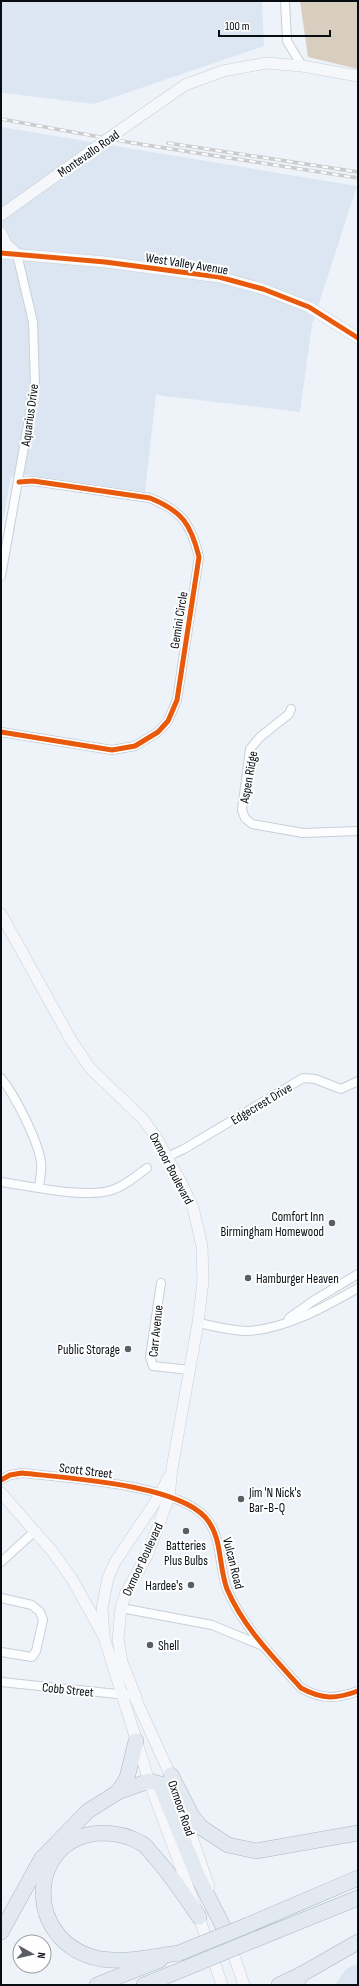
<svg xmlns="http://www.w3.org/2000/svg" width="359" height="1986" viewBox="0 0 359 1986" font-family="'Sofia Sans Condensed',sans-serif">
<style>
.built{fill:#dce6f2}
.forest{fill:#d8cec0}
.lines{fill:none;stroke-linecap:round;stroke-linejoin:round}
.street-casing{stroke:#c9cfd6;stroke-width:10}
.secondary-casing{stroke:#c9cfd6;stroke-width:12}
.highway-casing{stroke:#acb5c0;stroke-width:16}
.street{stroke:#fcfdfe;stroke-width:8}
.secondary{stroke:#f5f7fa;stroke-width:11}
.highway{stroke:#e3e9f0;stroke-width:15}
.rail-casing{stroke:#caccce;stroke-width:3.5}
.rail{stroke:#fefefe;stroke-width:2;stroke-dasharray:6;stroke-linecap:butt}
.secondary-bridge-casing{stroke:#c9cfd6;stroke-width:12;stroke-linecap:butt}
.highway-bridge-casing{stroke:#acb5c0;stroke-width:16;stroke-linecap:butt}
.secondary-bridge{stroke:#f5f7fa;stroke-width:11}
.highway-bridge{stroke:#e3e9f0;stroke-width:15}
.cycleway-casing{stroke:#fefefe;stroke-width:8}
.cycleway{stroke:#e8590c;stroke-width:5}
.poi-dot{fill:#585e64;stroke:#fefefe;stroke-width:1.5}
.labels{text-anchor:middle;stroke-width:4;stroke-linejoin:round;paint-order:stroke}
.street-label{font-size:13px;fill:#070d13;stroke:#fefefe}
.poi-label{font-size:13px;fill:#070d13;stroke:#fefefe;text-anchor:end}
</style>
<rect width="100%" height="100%" fill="#edf3f9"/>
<!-- built -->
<g class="built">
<path d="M1,1h261l2,45 -170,58 -90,-11 -3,-1z"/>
<path d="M1,127l356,59 -45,139 -12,87 -144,-17 -11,97 -117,-17 -17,2 -10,54z"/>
<path d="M358,1963v22h-23l11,-16z"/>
</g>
<!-- forest -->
<path class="forest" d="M300,1h58v68l-50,-12z"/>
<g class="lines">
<!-- street casing -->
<g class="street-casing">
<g id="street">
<path d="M285,1l2,40 15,25"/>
<path d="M1,576l34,-191 -2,-63 -16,-68"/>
<path d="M291,709l-2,5 -29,23 -10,12 -8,61 3,8 7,6 51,9 55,-2"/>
<path d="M1,732l111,18 23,-4 23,-14 10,-11 9,-21 22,-143c-8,-33 -17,-46 -49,-59l-117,-17 -14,1"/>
<path d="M1,1078c14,17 37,63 40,84 1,8 -1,17 -2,25"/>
<path d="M167,1157l17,-8 119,-71 12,1 26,10 17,-8"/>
<path d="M1,1182c29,4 85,17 111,8 13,-4 24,-14 35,-22"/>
<path d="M161,1283l-11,74 3,9 37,4"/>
<path d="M289,1318l24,-17 45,-27"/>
<path d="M198,1323c16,3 33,8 49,8 39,-2 78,-24 111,-43"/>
<path d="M1,1480l9,-5 12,-2c44,5 153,11 183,44 18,20 13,48 22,72 16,38 47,69 74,99 22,12 35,11 57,3"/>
<path d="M1,1562l34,-31"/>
<path d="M1,1598l31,7 8,7 3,8 -7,31 -4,6 -31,-5"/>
<path d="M121,1608l91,17 51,21"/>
<path d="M1,1682l126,13"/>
</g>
</g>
<!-- secondary casing -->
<g class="secondary-casing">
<g id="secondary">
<path d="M139,117l46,-32 38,-14 43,-8 36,3 56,10"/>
<path d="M1,215l91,-65"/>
<path d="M1,233l5,11 11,10"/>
<path d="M1,253l104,9 114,15 44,12 46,18 49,31"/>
<path d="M1,914l70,126 19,28 53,51 13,18 26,47 11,24 9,38 1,35 -5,42 -26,145 -3,29 -22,59 -21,36 -5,16 -3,31 4,23 14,35"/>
<path d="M168,1478l-8,17 -45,67 -7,16 -6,30 2,29 45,144 50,136 23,68"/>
<path d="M1,1493l51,58 20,28 30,54"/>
<path d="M132,1691l41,90"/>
<path d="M182,1808l27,79"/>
<path d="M224,1927l20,58"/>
</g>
</g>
<!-- highway casing -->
<g class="highway-casing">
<g id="highway">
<path d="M171,1775l21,41 10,12 26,17 28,6 102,-18"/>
<path d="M118,1792l9,-14 9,-37"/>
<path d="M248,1925l110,-47"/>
<path d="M1,1932l41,-74 46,-47 30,-19 31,-11 11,3 38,93 26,51"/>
<path d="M254,1940l104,-42"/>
<path d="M179,1953c-24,3 -53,10 -78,6 -79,-15 -75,-122 0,-126 14,0 27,2 40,10 5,2 9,9 13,13 17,19 31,40 45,61"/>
<path d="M97,1985l63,-25"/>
<path d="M144,1985l42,-17"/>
<path d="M279,1985l23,-11"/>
<path d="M295,1985l7,-11 56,-32"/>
</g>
</g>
<!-- street -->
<use href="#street" class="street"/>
<!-- secondary -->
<use href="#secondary" class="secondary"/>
<!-- highway -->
<use href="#highway" class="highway"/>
<!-- rail casing -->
<g class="rail-casing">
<g id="rail">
<path d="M1,119l132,24 225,35"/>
<path d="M168,143l190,29"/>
</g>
</g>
<!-- rail -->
<use href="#rail" class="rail"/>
<!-- secondary-bridge casing -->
<g class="secondary-bridge-casing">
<path id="secondary-bridge" d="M92,150l47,-33"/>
</g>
<!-- highway-bridge casing -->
<g class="highway-bridge-casing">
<g id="highway-bridge">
<path d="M179,1953l69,-28"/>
<path d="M186,1968l68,-28"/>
</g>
</g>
<!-- secondary-bridge -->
<use href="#secondary-bridge" class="secondary-bridge"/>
<!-- highway-bridge -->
<use href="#highway-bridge" class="highway-bridge"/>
<!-- cycleway casing -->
<g class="cycleway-casing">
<g id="cycleway">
<path d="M1,253l104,9 114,15 44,12 46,18 49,31"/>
<path d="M1,732l111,18 23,-4 23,-14 10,-11 9,-21 22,-143c-8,-33 -17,-46 -49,-59l-117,-17 -14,1"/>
<path d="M1,1480l9,-5 12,-2c44,5 153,11 183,44 18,20 13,48 22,72 16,38 47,69 74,99 22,12 35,11 57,3"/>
</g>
</g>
<!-- cycleway -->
<use href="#cycleway" class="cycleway"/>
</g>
<!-- markers -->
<g class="poi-dot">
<circle cx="332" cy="1223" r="4"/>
<circle cx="248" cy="1278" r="4"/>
<circle cx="128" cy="1349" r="4"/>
<circle cx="241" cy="1499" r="4"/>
<circle cx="186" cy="1531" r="4"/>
<circle cx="191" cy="1585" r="4"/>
<circle cx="150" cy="1645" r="4"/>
</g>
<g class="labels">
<!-- street labels -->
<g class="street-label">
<text transform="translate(88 153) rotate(-35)" y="5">Montevallo Road</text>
<text transform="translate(187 263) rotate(9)" y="5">West Valley Avenue</text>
<text transform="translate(29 415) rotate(-82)" y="5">Aquarius Drive</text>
<text transform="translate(178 620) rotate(-81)" y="5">Gemini Circle</text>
<text transform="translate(248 777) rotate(-80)" y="5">Aspen Ridge</text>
<text transform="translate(261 1103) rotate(-31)" y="5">Edgecrest Drive</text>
<text transform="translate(172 1168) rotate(62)" y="5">Oxmoor Boulevard</text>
<text transform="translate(155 1331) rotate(-84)" y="5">Carr Avenue</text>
<text transform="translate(86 1470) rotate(7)" y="5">Scott Street</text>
<text transform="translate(142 1559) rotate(-65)" y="5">Oxmoor Boulevard</text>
<text transform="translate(234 1563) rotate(76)" y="5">Vulcan Road</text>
<text transform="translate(68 1689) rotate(6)" y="5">Cobb Street</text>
<text transform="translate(182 1808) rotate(71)" y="5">Oxmoor Road</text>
</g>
<!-- poi labels -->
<g class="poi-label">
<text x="324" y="1221">Comfort Inn<tspan x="324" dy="15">Birmingham Homewood</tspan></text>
<text x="256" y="1283" text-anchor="start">Hamburger Heaven</text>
<text x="120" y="1354">Public Storage</text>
<text x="249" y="1497" text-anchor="start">Jim 'N Nick's<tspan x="249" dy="15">Bar-B-Q</tspan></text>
<text x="186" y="1550" text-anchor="middle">Batteries<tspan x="186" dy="15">Plus Bulbs</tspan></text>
<text x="183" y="1590">Hardee's</text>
<text x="158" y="1650" text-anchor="start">Shell</text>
</g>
</g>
<!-- border -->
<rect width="359" height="1986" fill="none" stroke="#070d13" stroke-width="4"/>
<!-- north arrow -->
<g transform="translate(32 1954) rotate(98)"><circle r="19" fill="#fefefe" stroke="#9b9ea0"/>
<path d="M0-3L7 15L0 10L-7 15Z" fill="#585e64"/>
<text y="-6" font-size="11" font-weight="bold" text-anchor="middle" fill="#070d13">N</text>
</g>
<!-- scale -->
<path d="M219 30v6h111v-6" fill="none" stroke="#070d13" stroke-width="2"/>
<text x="225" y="30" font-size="12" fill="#070d13" stroke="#fefefe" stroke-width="3" paint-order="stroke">100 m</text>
</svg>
